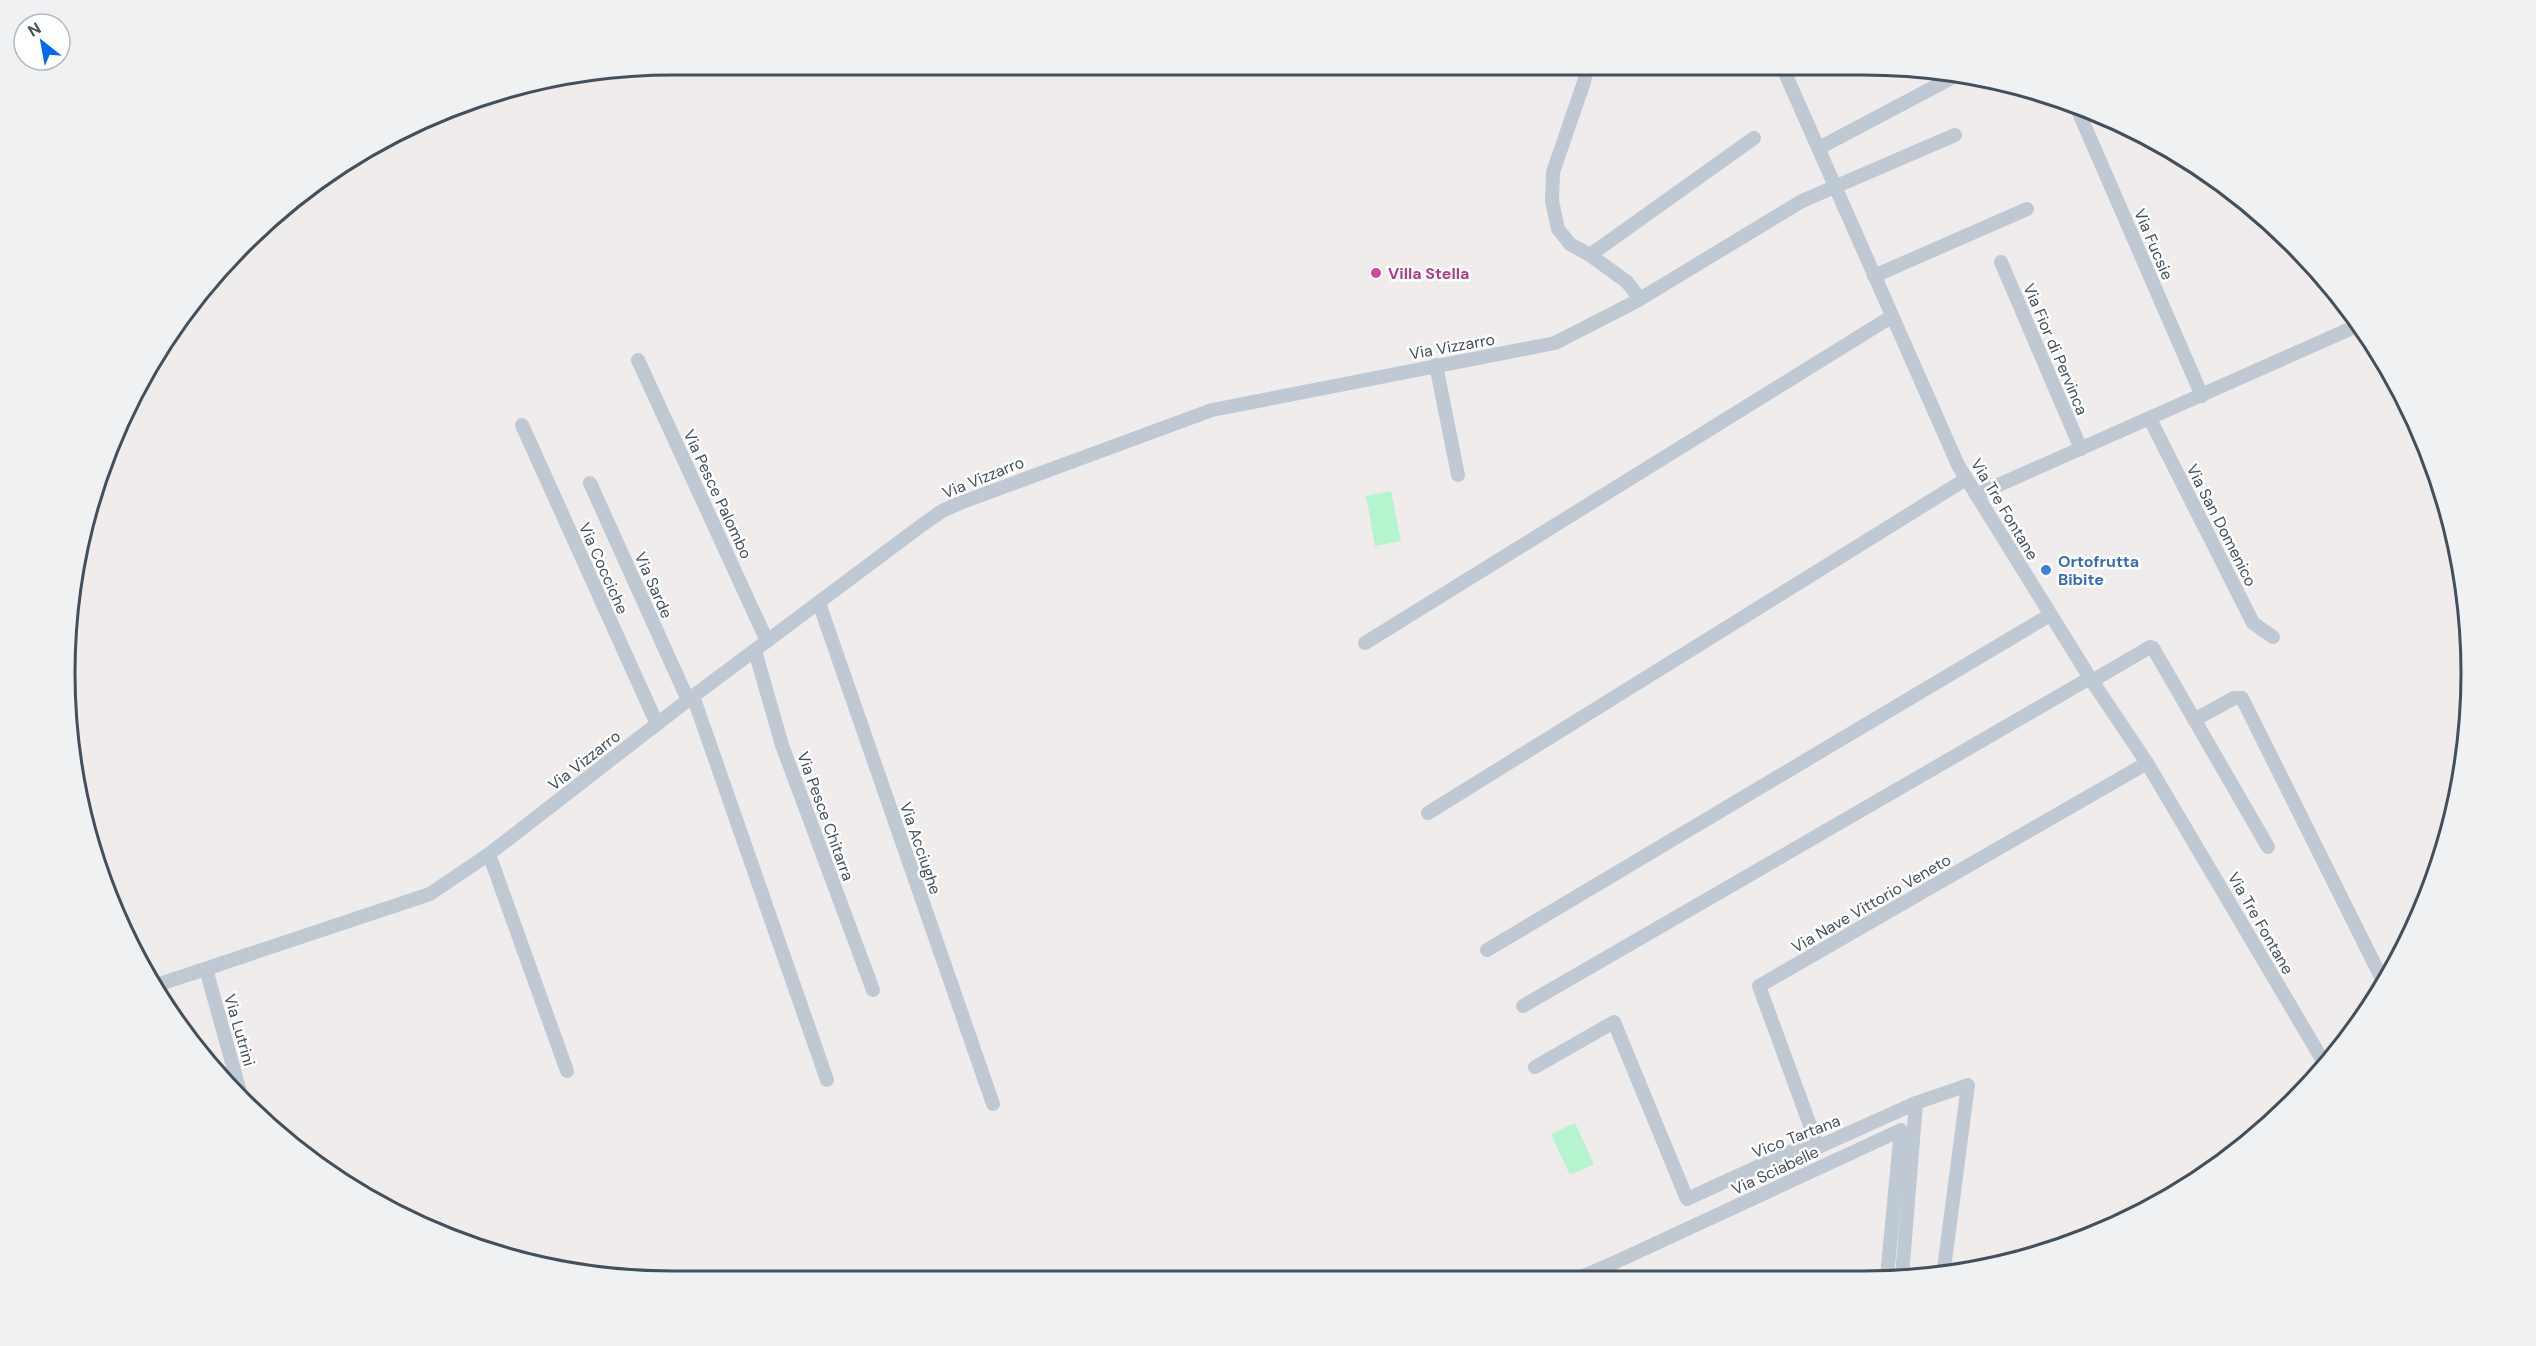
<svg xmlns="http://www.w3.org/2000/svg" width="2536" height="1346" viewBox="0 0 2536 1346" font-family="'DM Sans',sans-serif">
<style>
.green{fill:#b4f4ce}
.lines{fill:none;stroke-linecap:round;stroke-linejoin:round}
.minor{stroke:#bec9d4;stroke-width:14}
.hotel-dot{fill:#d1479c;stroke:#fff;stroke-width:2}
.shop-dot{fill:#3f7fe0;stroke:#fff;stroke-width:2}
.labels{text-anchor:middle;stroke-width:5;stroke-linejoin:round;paint-order:stroke}
.street-label{font-size:16px;fill:#43505c;stroke:#fff}
.hotel-label{font-size:16px;font-weight:bold;fill:#b23c85;stroke:#fff;text-anchor:start}
.shop-label{font-size:16px;font-weight:bold;fill:#366cbe;stroke:#fff;text-anchor:start}
.rim{fill:none;stroke:#43505c;stroke-width:3}
</style>
<rect width="100%" height="100%" fill="#f0ecec"/>
<!-- green -->
<g class="green">
<path d="M1391,491l10,50 -26,5 -9,-50z"/>
<path d="M1575,1123l19,41 -24,11 -19,-41z"/>
</g>
<g class="lines">
<!-- minor -->
<g class="minor">
<path d="M1581,65l5,6 -2,11 -31,90 -1,29 6,28 12,15 20,11 37,27 13,17"/>
<path d="M1782,66l176,399 132,213 57,85 179,303"/>
<path d="M2076,106l126,290"/>
<path d="M1819,148l138,-73"/>
<path d="M1590,255l164,-117"/>
<path d="M2001,262l80,187"/>
<path d="M1874,276l153,-67"/>
<path d="M638,360l129,281"/>
<path d="M1436,365l22,110"/>
<path d="M2150,419l103,204 20,14"/>
<path d="M522,425l135,299"/>
<path d="M590,483l98,217"/>
<path d="M1976,495l383,-170"/>
<path d="M819,603l174,501"/>
<path d="M1365,643l526,-326"/>
<path d="M755,651l27,94 91,245"/>
<path d="M2092,681l58,-34 3,1 115,199"/>
<path d="M693,696l134,384"/>
<path d="M2194,720l40,-22h8l139,279"/>
<path d="M1428,813l538,-334"/>
<path d="M489,854l78,217"/>
<path d="M1487,950l563,-335"/>
<path d="M206,969l36,130"/>
<path d="M154,986l276,-92 59,-40 199,-154 234,-175 20,-14 18,-8 252,-93 343,-67 80,-41 167,-101 153,-66"/>
<path d="M1523,1006l567,-328"/>
<path d="M1535,1067l79,-45 73,177 107,-49 24,-3 98,-44 52,-18 -25,191"/>
<path d="M1818,1147l-59,-161 388,-223"/>
<path d="M1902,1276l14,-173"/>
<path d="M1581,1277l26,-11"/>
<path d="M1612,1277l-5,-11 294,-136 -14,146"/>
</g>
</g>
<!-- markers -->
<circle class="hotel-dot" cx="1376" cy="273" r="6"/>
<circle class="shop-dot" cx="2046" cy="570" r="6"/>
<g class="labels">
<!-- street labels -->
<g class="street-label">
<text transform="translate(2154 244) rotate(67)" y="6">Via Fucsie</text>
<text transform="translate(1452 346) rotate(-10)" y="6">Via Vizzarro</text>
<text transform="translate(2056 349) rotate(67)" y="6">Via Fior di Pervinca</text>
<text transform="translate(983 477) rotate(-22)" y="6">Via Vizzarro</text>
<text transform="translate(718 494) rotate(65)" y="6">Via Pesce Palombo</text>
<text transform="translate(2005 509) rotate(59)" y="6">Via Tre Fontane</text>
<text transform="translate(2222 525) rotate(63)" y="6">Via San Domenico</text>
<text transform="translate(604 568) rotate(66)" y="6">Via Cocciche</text>
<text transform="translate(654 585) rotate(66)" y="6">Via Sarde</text>
<text transform="translate(584 760) rotate(-38)" y="6">Via Vizzarro</text>
<text transform="translate(826 816) rotate(70)" y="6">Via Pesce Chitarra</text>
<text transform="translate(921 848) rotate(71)" y="6">Via Acciughe</text>
<text transform="translate(1871 903) rotate(-30)" y="6">Via Nave Vittorio Veneto</text>
<text transform="translate(2261 923) rotate(60)" y="6">Via Tre Fontane</text>
<text transform="translate(240 1030) rotate(74)" y="6">Via Lutrini</text>
<text transform="translate(1796 1136) rotate(-21)" y="6">Vico Tartana</text>
<text transform="translate(1775 1170) rotate(-25)" y="6">Via Sciabelle</text>
</g>
<!-- hotel labels -->
<g class="hotel-label">
<text x="1388" y="279">Villa Stella</text>
</g>
<!-- shop labels -->
<g class="shop-label">
<text x="2058" y="567">Ortofrutta<tspan x="2058" dy="18">Bibite</tspan></text>
</g>
</g>
<!-- crop -->
<path d="M0 0H2536V1346H0ZM673 75H1863A598 598 0 0 1 2461 673V673A598 598 0 0 1 1863 1271H673A598 598 0 0 1 75 673V673A598 598 0 0 1 673 75Z" fill="#f0f1f2" fill-rule="evenodd"/>
<path class="rim" d="M673 75H1863A598 598 0 0 1 2461 673V673A598 598 0 0 1 1863 1271H673A598 598 0 0 1 75 673V673A598 598 0 0 1 673 75Z"/>
<!-- north arrow -->
<g transform="translate(42 42) rotate(329)"><circle r="28" fill="#ffffff" stroke="#b4b9be" stroke-width="1.5"/>
<path d="M0-4.5L10 22L0 15L-10 22Z" fill="#0368f3"/>
<text y="-9" font-size="16" font-weight="bold" text-anchor="middle" fill="#43505c">N</text>
</g>
</svg>
